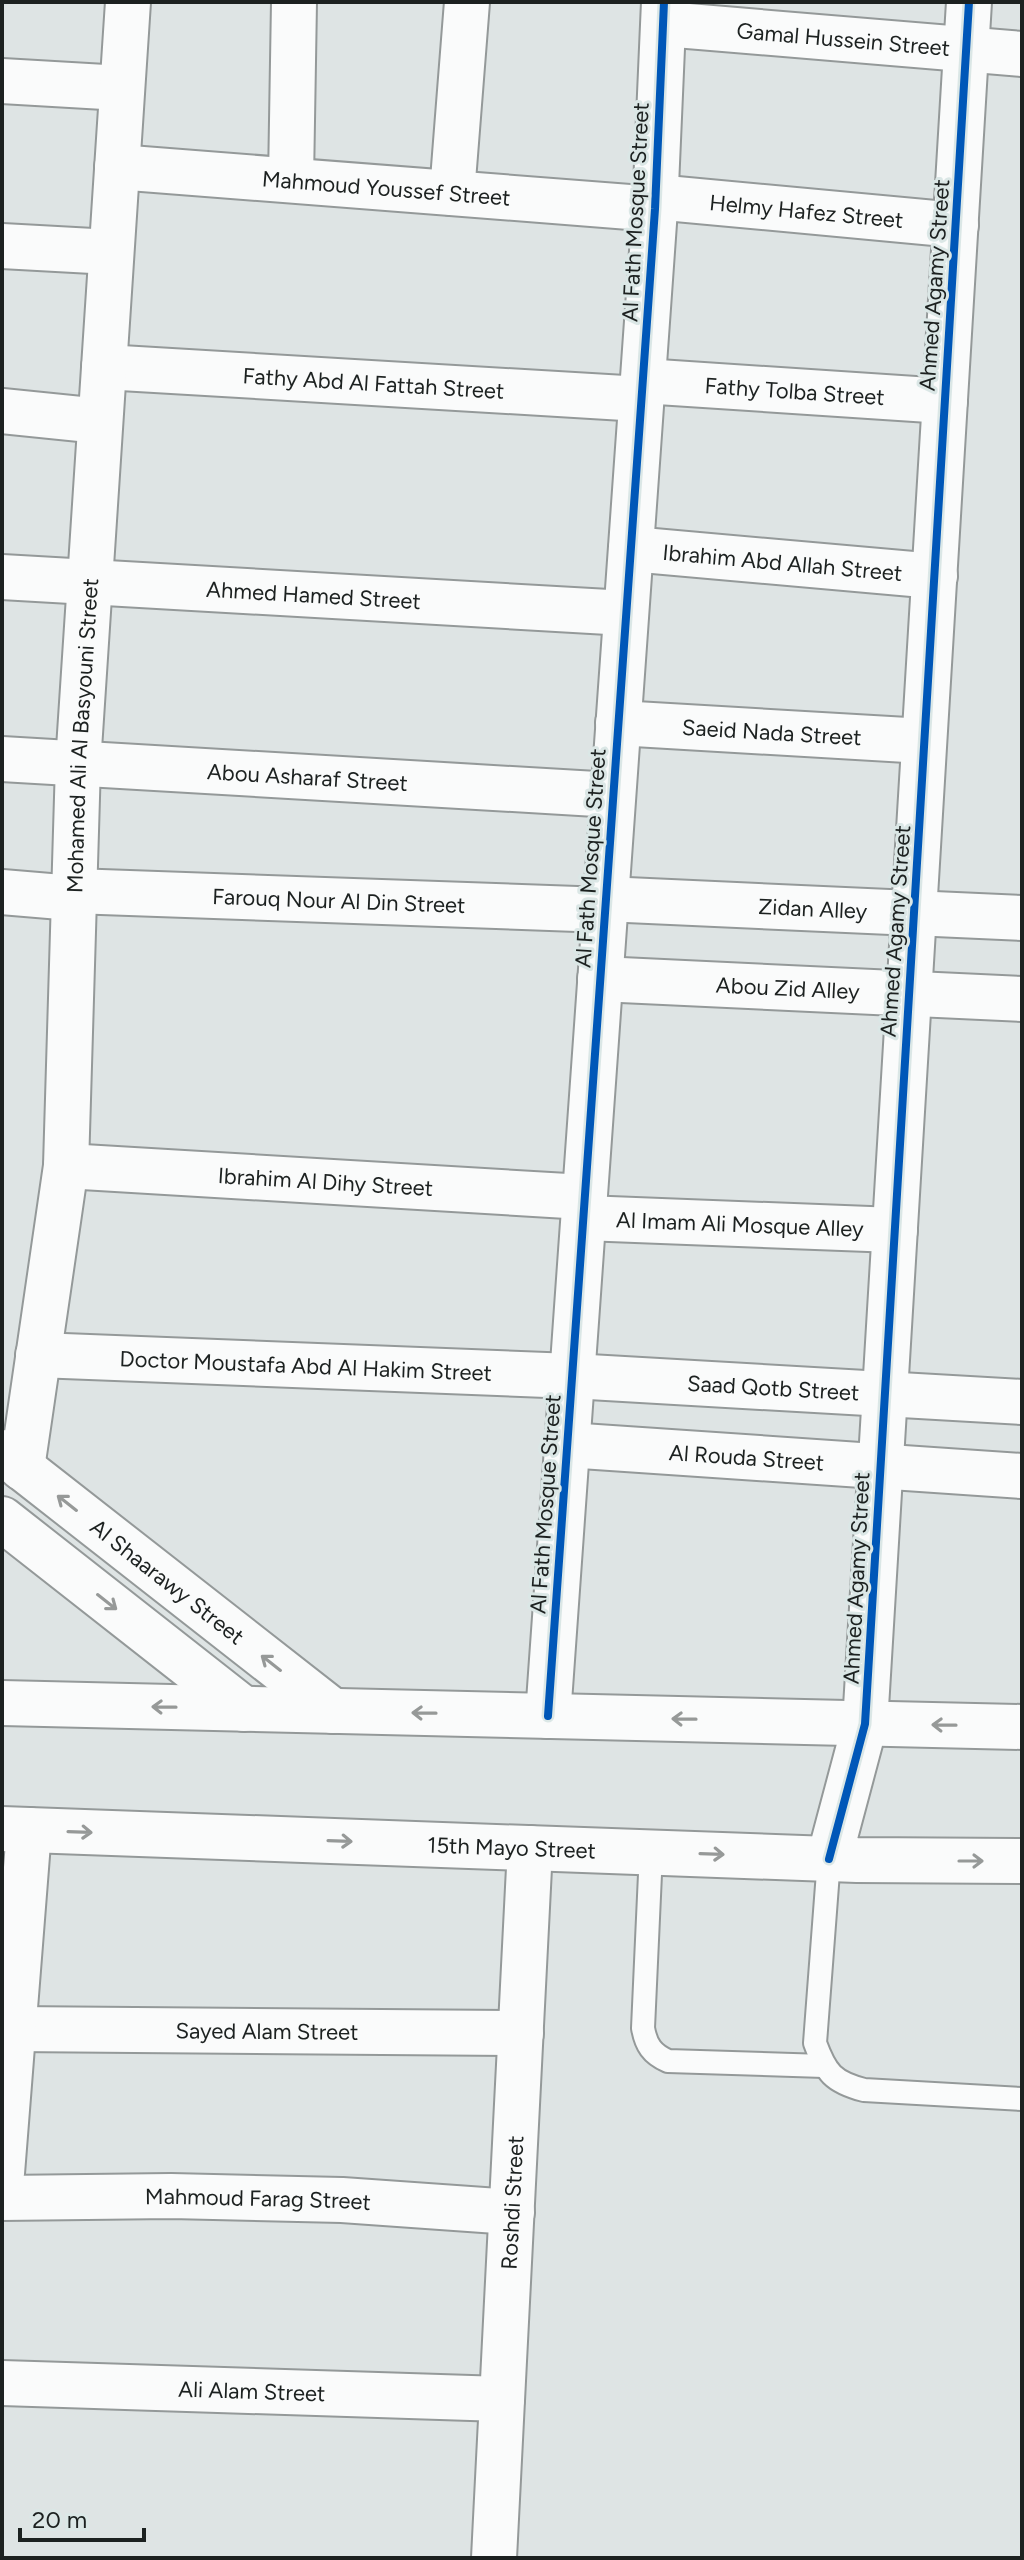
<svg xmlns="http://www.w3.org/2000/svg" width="1024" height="2560" viewBox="0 0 1024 2560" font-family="Figtree,sans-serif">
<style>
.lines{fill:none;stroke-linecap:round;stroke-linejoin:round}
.lane-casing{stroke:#949999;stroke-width:26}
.street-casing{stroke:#949999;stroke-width:48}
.secondary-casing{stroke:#949999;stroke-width:48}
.lane{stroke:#fafbfb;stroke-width:22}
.street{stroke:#fafbfb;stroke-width:44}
.secondary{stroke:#fafbfb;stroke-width:44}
.cycleway-casing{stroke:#dbe7e6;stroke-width:13}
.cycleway{stroke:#0057b8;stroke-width:8}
.oneway{stroke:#969998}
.labels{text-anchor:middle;stroke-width:6;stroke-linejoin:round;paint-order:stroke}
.street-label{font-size:22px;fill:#1c2120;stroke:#dbe7e6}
</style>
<rect width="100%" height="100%" fill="#dee4e4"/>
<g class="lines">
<!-- lane casing -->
<g class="lane-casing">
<g id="lane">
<path d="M651,1852l-8,176c3,17 9,26 25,33l156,5"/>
<path d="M829,1859l-14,184c11,30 18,39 49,47l158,9"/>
</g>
</g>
<!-- street casing -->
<g class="street-casing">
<g id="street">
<path id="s1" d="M664,24l358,30"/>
<path d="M2,81l120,7"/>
<path id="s2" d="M117,167l538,42"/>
<path d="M291,180l3,-178"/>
<path d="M452,193l15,-191"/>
<path id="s3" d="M655,197l301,28"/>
<path d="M2,246l109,6"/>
<path id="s4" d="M104,367l537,32"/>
<path id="s5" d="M643,381l302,20"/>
<path d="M2,411l98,10"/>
<path id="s6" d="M631,549l304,27"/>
<path id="s7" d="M2,577l624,36"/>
<path id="s8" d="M618,723l306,18"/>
<path id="s9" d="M2,759l611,36"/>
<path id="s10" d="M73,891l532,19"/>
<path d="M2,892l71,6"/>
<path id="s11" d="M605,899l417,19"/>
<path id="s12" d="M600,979l422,20"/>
<path id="s13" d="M66,1166l518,31"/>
<path id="s14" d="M584,1218l311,12"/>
<path id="s15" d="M38,1355l534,21 450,26"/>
<path id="s16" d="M567,1445l455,31"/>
<path id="s17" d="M2,1452l331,259"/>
<path id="s18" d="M22,1468l44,-302 12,-402 50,-762"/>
<path d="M2,1519l242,190"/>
<path d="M548,1716l107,-1507 9,-207"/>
<path d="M829,1859l36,-135 104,-1722"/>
<path id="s19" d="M13,2029l508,4"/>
<path d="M2,2173l27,-343"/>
<path id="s20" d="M2,2198l169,-2 171,4 170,12"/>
<path id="s21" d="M2,2383l500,16"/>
<path id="s22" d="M494,2558l36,-710"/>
</g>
</g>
<!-- secondary casing -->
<g class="secondary-casing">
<g id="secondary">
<path d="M2,1703l1020,24"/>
<path id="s23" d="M2,1829l855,31 165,1"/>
</g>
</g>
<!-- lane -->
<use href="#lane" class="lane"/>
<!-- street -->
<use href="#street" class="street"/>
<!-- secondary -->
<use href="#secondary" class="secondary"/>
<!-- cycleway casing -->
<g class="cycleway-casing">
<g id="cycleway">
<path d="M548,1716l107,-1507 9,-207"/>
<path d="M829,1859l36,-135 104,-1722"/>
</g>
</g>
<!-- cycleway -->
<use href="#cycleway" class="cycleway"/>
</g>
<!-- one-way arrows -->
<defs><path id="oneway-shaft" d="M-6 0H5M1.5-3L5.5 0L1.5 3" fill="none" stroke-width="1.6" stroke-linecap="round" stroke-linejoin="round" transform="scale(2)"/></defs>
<g class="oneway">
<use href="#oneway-shaft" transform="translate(67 1503) rotate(-142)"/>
<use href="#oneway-shaft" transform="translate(107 1602) rotate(38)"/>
<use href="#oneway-shaft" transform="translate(271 1663) rotate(-142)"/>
<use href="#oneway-shaft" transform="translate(164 1707) rotate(-179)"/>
<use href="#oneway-shaft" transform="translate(424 1713) rotate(-179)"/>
<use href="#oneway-shaft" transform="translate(684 1719) rotate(-179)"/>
<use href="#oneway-shaft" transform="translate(944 1725) rotate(-179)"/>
<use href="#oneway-shaft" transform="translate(80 1832) rotate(2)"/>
<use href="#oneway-shaft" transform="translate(340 1841) rotate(2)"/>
<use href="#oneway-shaft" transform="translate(712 1854) rotate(2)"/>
<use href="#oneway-shaft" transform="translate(971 1861)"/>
</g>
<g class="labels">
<!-- street labels -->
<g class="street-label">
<text dy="8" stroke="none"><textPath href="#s1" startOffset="180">Gamal Hussein Street</textPath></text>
<text dy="8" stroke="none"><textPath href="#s2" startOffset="270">Mahmoud Youssef Street</textPath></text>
<text dy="8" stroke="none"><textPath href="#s3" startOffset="152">Helmy Hafez Street</textPath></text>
<text transform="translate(635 212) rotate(-87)" y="8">Al Fath Mosque Street</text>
<text transform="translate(934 285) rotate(-86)" y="8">Ahmed Agamy Street</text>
<text dy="8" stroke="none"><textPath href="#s4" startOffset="270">Fathy Abd Al Fattah Street</textPath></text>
<text dy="8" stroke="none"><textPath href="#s5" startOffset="152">Fathy Tolba Street</textPath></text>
<text dy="8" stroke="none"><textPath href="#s6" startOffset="152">Ibrahim Abd Allah Street</textPath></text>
<text dy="8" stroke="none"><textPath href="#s7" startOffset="312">Ahmed Hamed Street</textPath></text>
<text dy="8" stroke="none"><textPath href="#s8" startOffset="154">Saeid Nada Street</textPath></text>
<text dy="8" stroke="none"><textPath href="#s18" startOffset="736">Mohamed Ali Al Basyouni Street</textPath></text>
<text dy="8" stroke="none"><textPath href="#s9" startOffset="306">Abou Asharaf Street</textPath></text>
<text transform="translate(590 858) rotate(-86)" y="8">Al Fath Mosque Street</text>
<text dy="8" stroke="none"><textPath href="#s10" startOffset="266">Farouq Nour Al Din Street</textPath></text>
<text dy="8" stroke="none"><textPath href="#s11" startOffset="208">Zidan Alley</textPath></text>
<text transform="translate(895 931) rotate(-86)" y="8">Ahmed Agamy Street</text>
<text dy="8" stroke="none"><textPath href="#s12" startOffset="188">Abou Zid Alley</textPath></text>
<text dy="8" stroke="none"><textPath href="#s13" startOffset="260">Ibrahim Al Dihy Street</textPath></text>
<text dy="8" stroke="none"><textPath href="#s14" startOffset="156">Al Imam Ali Mosque Alley</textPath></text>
<text dy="8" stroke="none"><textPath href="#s15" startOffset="268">Doctor Moustafa Abd Al Hakim Street</textPath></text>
<text dy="8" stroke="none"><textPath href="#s15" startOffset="736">Saad Qotb Street</textPath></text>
<text dy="8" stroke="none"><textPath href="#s16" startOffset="180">Al Rouda Street</textPath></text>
<text transform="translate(545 1504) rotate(-86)" y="8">Al Fath Mosque Street</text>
<text transform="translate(856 1578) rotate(-87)" y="8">Ahmed Agamy Street</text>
<text dy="8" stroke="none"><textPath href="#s17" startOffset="210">Al Shaarawy Street</textPath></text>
<text dy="8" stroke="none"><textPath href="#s23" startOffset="510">15th Mayo Street</textPath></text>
<text dy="8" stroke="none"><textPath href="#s19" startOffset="254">Sayed Alam Street</textPath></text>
<text dy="8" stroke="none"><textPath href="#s20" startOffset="256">Mahmoud Farag Street</textPath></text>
<text dy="8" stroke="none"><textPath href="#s22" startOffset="356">Roshdi Street</textPath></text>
<text dy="8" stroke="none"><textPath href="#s21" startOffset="250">Ali Alam Street</textPath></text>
</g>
</g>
<!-- border -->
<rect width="1024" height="2560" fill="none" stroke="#1c2120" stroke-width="8"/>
<!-- scale -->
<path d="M20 2528v12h124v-12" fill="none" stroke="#1c2120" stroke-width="4"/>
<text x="32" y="2528" font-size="24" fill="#1c2120" stroke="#dbe7e6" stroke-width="6" paint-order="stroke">20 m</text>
</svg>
